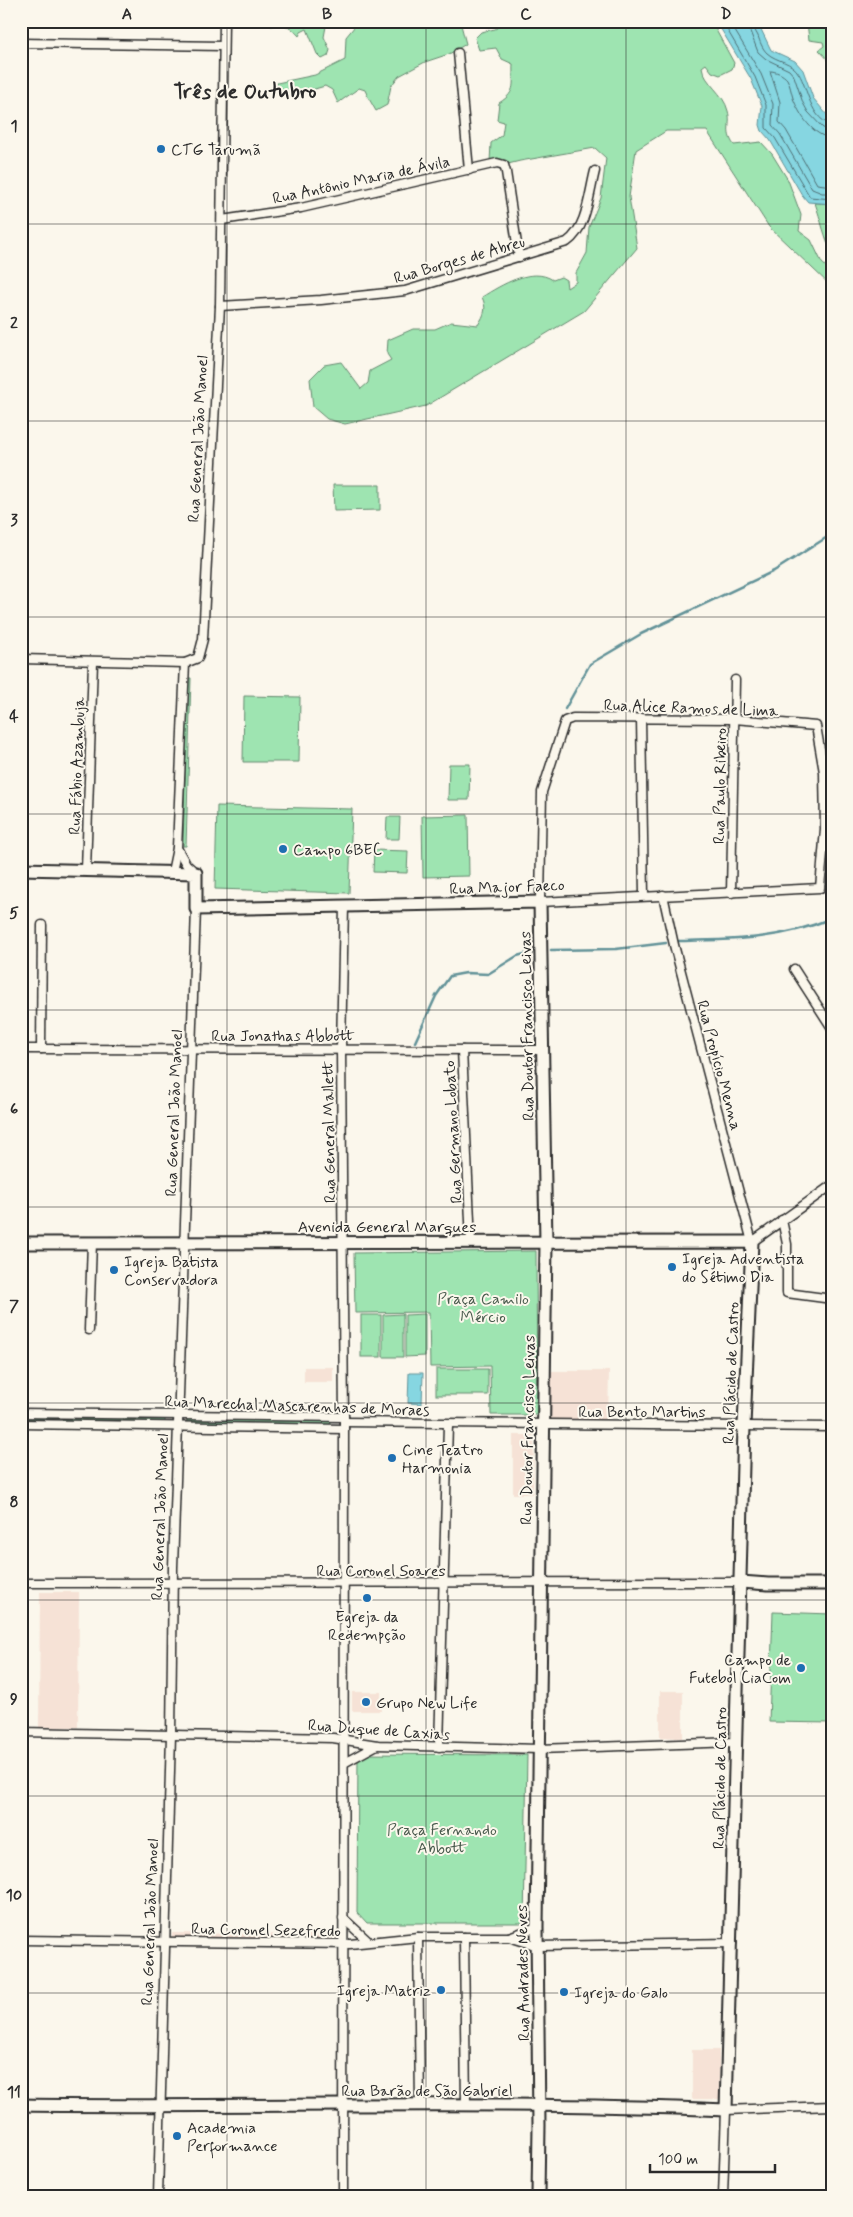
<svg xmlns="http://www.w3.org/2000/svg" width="853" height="2217" viewBox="0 0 853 2217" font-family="Mynerve,sans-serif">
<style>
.built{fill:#f6e2d6}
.green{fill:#9ee4b1;stroke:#64886e}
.water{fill:#86d6e1;stroke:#629298}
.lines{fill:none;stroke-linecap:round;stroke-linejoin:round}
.shore{stroke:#4f6f74;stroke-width:1}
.stream{stroke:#629298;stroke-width:2.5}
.street-casing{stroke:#2b2b2b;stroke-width:11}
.secondary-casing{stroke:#2b2b2b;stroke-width:15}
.street{stroke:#fbf7ec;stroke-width:8}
.secondary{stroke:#fbf7ec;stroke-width:11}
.grid{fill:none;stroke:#2b2b2b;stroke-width:1;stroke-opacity:0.55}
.poi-dot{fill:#1f6fb2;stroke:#fbf7ec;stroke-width:2}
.labels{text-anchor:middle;stroke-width:4;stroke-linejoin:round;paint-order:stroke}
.poi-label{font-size:16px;fill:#2b2b2b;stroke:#fbf7ec;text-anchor:start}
.street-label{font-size:16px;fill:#2b2b2b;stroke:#fbf7ec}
.park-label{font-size:16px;fill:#48594c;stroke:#fbf7ec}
.district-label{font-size:21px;font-weight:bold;fill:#2b2b2b;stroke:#fbf7ec}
.neatline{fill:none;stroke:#2b2b2b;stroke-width:2}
.grid-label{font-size:16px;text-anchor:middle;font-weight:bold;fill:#2b2b2b}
</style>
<rect width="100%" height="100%" fill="#fbf7ec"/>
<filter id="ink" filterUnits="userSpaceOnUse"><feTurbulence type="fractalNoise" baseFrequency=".02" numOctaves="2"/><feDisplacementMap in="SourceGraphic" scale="10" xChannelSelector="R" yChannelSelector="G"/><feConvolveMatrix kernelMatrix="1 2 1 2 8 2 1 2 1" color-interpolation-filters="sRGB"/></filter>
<g filter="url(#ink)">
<!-- built -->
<g class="built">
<rect x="304" y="1367" width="29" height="15"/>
<path d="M550,1371h59l-1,51h-58z"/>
<path d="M513,1435h21l-1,59h-20z"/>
<path d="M40,1592h39l-1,135h-39z"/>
<path d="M660,1691h23v47l-23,-1z"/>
<rect x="352" y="1692" width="29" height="19"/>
<path d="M172,1933l168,2 -1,14 -168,-2z"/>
<rect x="692" y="2050" width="27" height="49"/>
</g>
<!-- green -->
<g class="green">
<path d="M267,21h60l-3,16 6,13 -2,6 -6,3 -5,-5 -10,-25 -6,3 -2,4c-9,-10 -13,-13 -28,-10z"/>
<path d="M359,21h101l6,23 -17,10 -24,8 -26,14 -8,10 -4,19 -11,6 -8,-14 -3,-7 -6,-2 -21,15 -6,-13 -7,-4 -34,10 -10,1 -5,-7 1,-7 38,-8 30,-15 1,-23z"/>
<path d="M508,21h203l23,42 -2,6 -12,6 -8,-3 -6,-8 -4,3c2,16 22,26 26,44 4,14 -4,20 6,34l27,-3 11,12 16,26 13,35 -2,16 12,9 11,23 10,9v15l-63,-60 -62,-96h-41l-30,19 -7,47 8,51 -53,63 -158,95 -81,18 -18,-5 -14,-12 -3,-28 14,-14 17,-3 20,27 7,-6 2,-12 21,-11 -4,-6 1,-14 25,-11h22l16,-7 27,3c7,-11 9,-17 4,-28 19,-12 50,-31 71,-17l8,-3 5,3 1,8 9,-6v-9l11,-20 2,-26 12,-29 5,-40 -11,-10 -75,13 -12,3 -5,-3 -13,1 1,-19 11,-8 2,-13 -7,-2 2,-17c19,-12 13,-19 14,-39l-11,-5 -6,-11 -17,2 -4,-12 6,-6 14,-3z"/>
<path d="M804,21h28v43l-13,-14 5,-4 -1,-4 -14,-2 -2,-18z"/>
<path d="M815,203l17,1v49c-8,-17 -11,-33 -17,-50z"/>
<path d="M333,485h47v25l-46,1z"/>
<path d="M188,678h3l-5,168h-3z"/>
<path d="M244,696l56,1 -1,65h-56z"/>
<path d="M449,764h21l-1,36h-21z"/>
<path d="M217,806l135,3 -3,84 -134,-4z"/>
<path d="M468,815l1,61 -46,1 -1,-61z"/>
<path d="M387,817h13l-1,22h-13z"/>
<path d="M374,850l34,1 -1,22 -34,-1z"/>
<path d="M536,1251l1,164h-46l-1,-49 -60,1 -1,-55 -74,1 -1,-60z"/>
<path d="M403,1314v43h-20v-42z"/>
<path d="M425,1314v42l-20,1v-42z"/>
<rect x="361" y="1315" width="20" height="42"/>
<rect x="436" y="1369" width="52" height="26"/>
<path d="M21,1417l144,2v3l-144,-2z"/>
<path d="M187,1418l144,3v4l-144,-2z"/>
<path d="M773,1612l59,2v109l-63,-1z"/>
<path d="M358,1754l169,1 -3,168h-157l-10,-11z"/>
</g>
<!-- water -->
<g class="water">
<path d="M716,21h41l14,29 24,11 8,9 10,28 19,23v83l-24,-2 -6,-7 -32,-55 -8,-9 -2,-6 2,-19 -11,-27z"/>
<path d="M409,1373h14l-1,31 -14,-1z"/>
</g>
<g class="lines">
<!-- shore -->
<g class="shore">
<path d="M722,21l33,56 11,28v23l9,10 35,59 22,2"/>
<path d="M729,21l32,53 12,30 -1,21 8,9 32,55 10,4h10"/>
<path d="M746,21l12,31 8,7 23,11 5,6 9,27 5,9 15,16 9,2"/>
<path d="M752,21c1,5 3,10 6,15 2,6 4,12 9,17 10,9 25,8 32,21 8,12 12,48 33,50"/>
<path d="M832,138c-19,-1 -33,-24 -39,-40 -2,-6 -3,-14 -6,-19 -4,-5 -12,-8 -17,-8l10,31 -1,20 7,8 31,54 15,2"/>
</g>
<!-- stream -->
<g class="stream">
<path d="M565,709l25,-45 51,-30 133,-63 58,-37"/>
<path d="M679,941c55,-1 101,-1 153,-23"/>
<path d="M551,950l65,-1 50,-6"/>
<path d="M415,1042l21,-46 14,-20 16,-3 22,1 29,-18 15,-4"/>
</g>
<!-- street casing -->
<g class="street-casing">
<g id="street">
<path d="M21,43l202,3"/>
<path d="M458,53l11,117"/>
<path d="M222,220l79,-12 196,-45 7,2 2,7 13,85"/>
<path d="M220,306l101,-6 84,-9 162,-49c20,-14 22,-48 28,-71"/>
<path d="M21,659l164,4 13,-5 5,-19 17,-333 4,-285"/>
<path d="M573,718l161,1 82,7 8,46 1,57 -5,59 -280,14 2,-110 23,-71z"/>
<path d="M641,718l3,177"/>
<path d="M177,848l9,16 10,9"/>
<path d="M86,870l7,-208"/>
<path d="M172,872l5,-24 8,-185"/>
<path d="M731,893l4,-213"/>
<path d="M663,895l11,50 78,297 80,-57"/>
<path d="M794,969l38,59"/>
<path d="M21,1049l523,1"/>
<path d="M41,1049l1,-124"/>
<path d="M462,1050l9,192"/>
<path d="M782,1220l5,24v49l45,6"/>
<path d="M89,1330l3,-88"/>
<path d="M21,1413l323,4"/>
<path d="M344,1422l488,5"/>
<path d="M21,1424l323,5"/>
<path d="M21,1583l720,-1"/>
<path d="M21,1732l312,6 44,7 162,4 196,-7"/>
<path d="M439,1747l9,-323"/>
<path d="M344,1763l33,-18"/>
<path d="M343,1918l25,23"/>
<path d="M418,1937l2,169"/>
<path d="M464,1937l2,169"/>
<path d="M509,1937l28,-10"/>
<path d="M21,1940l329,4 68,-7h91l29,9 194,-3"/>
<path d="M158,2196l13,-461 2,-168 23,-658"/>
<path d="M343,2196l1,-774 -3,-373 3,-143"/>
<path d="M723,2196l3,-86 106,-4"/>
</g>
</g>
<!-- secondary casing -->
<g class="secondary-casing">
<g id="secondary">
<path d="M21,869l175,4v36l344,-7 6,340 -9,685 2,198 -1,71"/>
<path d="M21,1243l731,-1 -8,184 -18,684c-234,-10 -470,-2 -705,-5"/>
<path d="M741,1582l27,2h64"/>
</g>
</g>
<!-- street -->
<use href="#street" class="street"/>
<!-- secondary -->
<use href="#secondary" class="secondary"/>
</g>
</g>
<!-- grid -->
<path class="grid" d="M227,21v2175M426,21v2175M626,21v2175M21,224h811M21,421h811M21,617h811M21,814h811M21,1010h811M21,1207h811M21,1403h811M21,1600h811M21,1796h811M21,1993h811"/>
<!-- markers -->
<g class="poi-dot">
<circle cx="161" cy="149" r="5"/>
<circle cx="283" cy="849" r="5"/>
<circle cx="672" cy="1267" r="5"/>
<circle cx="114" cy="1270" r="5"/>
<circle cx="392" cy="1458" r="5"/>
<circle cx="367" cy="1598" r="5"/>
<circle cx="801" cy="1668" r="5"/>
<circle cx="366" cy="1702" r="5"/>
<circle cx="441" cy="1990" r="5"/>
<circle cx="564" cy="1992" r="5"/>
<circle cx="177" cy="2136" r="5"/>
</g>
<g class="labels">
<!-- poi labels -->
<g class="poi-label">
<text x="171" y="155">CTG Tarumã</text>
<text x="293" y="855">Campo 6BEC</text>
<text x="682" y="1264">Igreja Adventista<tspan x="682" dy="18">do Sétimo Dia</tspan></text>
<text x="124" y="1267">Igreja Batista<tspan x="124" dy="18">Conservadora</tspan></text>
<text x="402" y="1455">Cine Teatro<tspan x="402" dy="18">Harmonia</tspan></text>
<text x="367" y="1622" text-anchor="middle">Egreja da<tspan x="367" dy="18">Redempção</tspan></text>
<text x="791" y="1665" text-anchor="end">Campo de<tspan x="791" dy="18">Futebol CiaCom</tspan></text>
<text x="376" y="1708">Grupo New Life</text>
<text x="431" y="1996" text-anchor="end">Igreja Matriz</text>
<text x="574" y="1998">Igreja do Galo</text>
<text x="187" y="2133">Academia<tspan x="187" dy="18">Performance</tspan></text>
</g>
<!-- street labels -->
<g class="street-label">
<text transform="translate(361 179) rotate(-12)" y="6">Rua Antônio Maria de Ávila</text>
<text transform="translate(459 259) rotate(-16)" y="6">Rua Borges de Abreu</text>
<text transform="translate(197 439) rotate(-87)" y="6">Rua General João Manoel</text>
<text transform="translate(691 707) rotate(2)" y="6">Rua Alice Ramos de Lima</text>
<text transform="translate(76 766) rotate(-88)" y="6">Rua Fábio Azambuja</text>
<text transform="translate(719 786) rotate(-89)" y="6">Rua Paulo Ribeiro</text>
<text transform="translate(507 886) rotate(-2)" y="6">Rua Major Faeco</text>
<text transform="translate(526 1026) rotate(-91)" y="6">Rua Doutor Francisco Leivas</text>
<text x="283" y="1041">Rua Jonathas Abbott</text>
<text transform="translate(720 1065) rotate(75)" y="6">Rua Propício Menna</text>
<text transform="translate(173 1113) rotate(-88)" y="6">Rua General João Manoel</text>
<text transform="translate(328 1132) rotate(-91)" y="6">Rua General Mallett</text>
<text transform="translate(452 1132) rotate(-93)" y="6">Rua Germano Lobato</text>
<text x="387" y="1232">Avenida General Marques</text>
<text transform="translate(730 1373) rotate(-88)" y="6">Rua Plácido de Castro</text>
<text transform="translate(297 1405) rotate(2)" y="6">Rua Marechal Mascarenhas de Moraes</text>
<text x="642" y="1417">Rua Bento Martins</text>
<text transform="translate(527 1430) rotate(-89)" y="6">Rua Doutor Francisco Leivas</text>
<text transform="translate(159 1517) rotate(-88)" y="6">Rua General João Manoel</text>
<text x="381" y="1576">Rua Coronel Soares</text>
<text transform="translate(379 1729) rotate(4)" y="6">Rua Duque de Caxias</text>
<text transform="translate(719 1778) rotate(-89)" y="6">Rua Plácido de Castro</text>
<text transform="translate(149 1922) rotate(-88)" y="6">Rua General João Manoel</text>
<text transform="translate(266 1929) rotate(1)" y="6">Rua Coronel Sezefredo</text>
<text transform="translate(522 1973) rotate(-91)" y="6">Rua Andrades Neves</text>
<text x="427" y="2096">Rua Barão de São Gabriel</text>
</g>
<!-- park labels -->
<g class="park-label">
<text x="483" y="1304">Praça Camilo<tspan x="483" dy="18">Mércio</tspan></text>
<text x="442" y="1835">Praça Fernando<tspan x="442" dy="18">Abbott</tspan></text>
</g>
<!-- district labels -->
<g class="district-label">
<text x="245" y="98">Três de Outubro</text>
</g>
</g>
<!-- margin -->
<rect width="853" height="2217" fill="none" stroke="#fbf7ec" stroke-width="55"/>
<!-- scale -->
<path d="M650 2164v8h125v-8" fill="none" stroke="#2b2b2b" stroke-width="2.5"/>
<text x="658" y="2164" font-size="15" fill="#2b2b2b" stroke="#fbf7ec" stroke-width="4" paint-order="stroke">100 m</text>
<rect x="28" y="28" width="798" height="2162" class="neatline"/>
<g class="grid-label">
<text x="127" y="19">A</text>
<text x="327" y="19">B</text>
<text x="526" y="19">C</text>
<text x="726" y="19">D</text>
<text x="14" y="131">1</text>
<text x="14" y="328">2</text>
<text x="14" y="525">3</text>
<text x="14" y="721">4</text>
<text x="14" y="918">5</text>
<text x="14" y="1114">6</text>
<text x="14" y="1311">7</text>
<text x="14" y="1507">8</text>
<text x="14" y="1704">9</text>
<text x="14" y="1900">10</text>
<text x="14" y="2097">11</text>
</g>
</svg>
